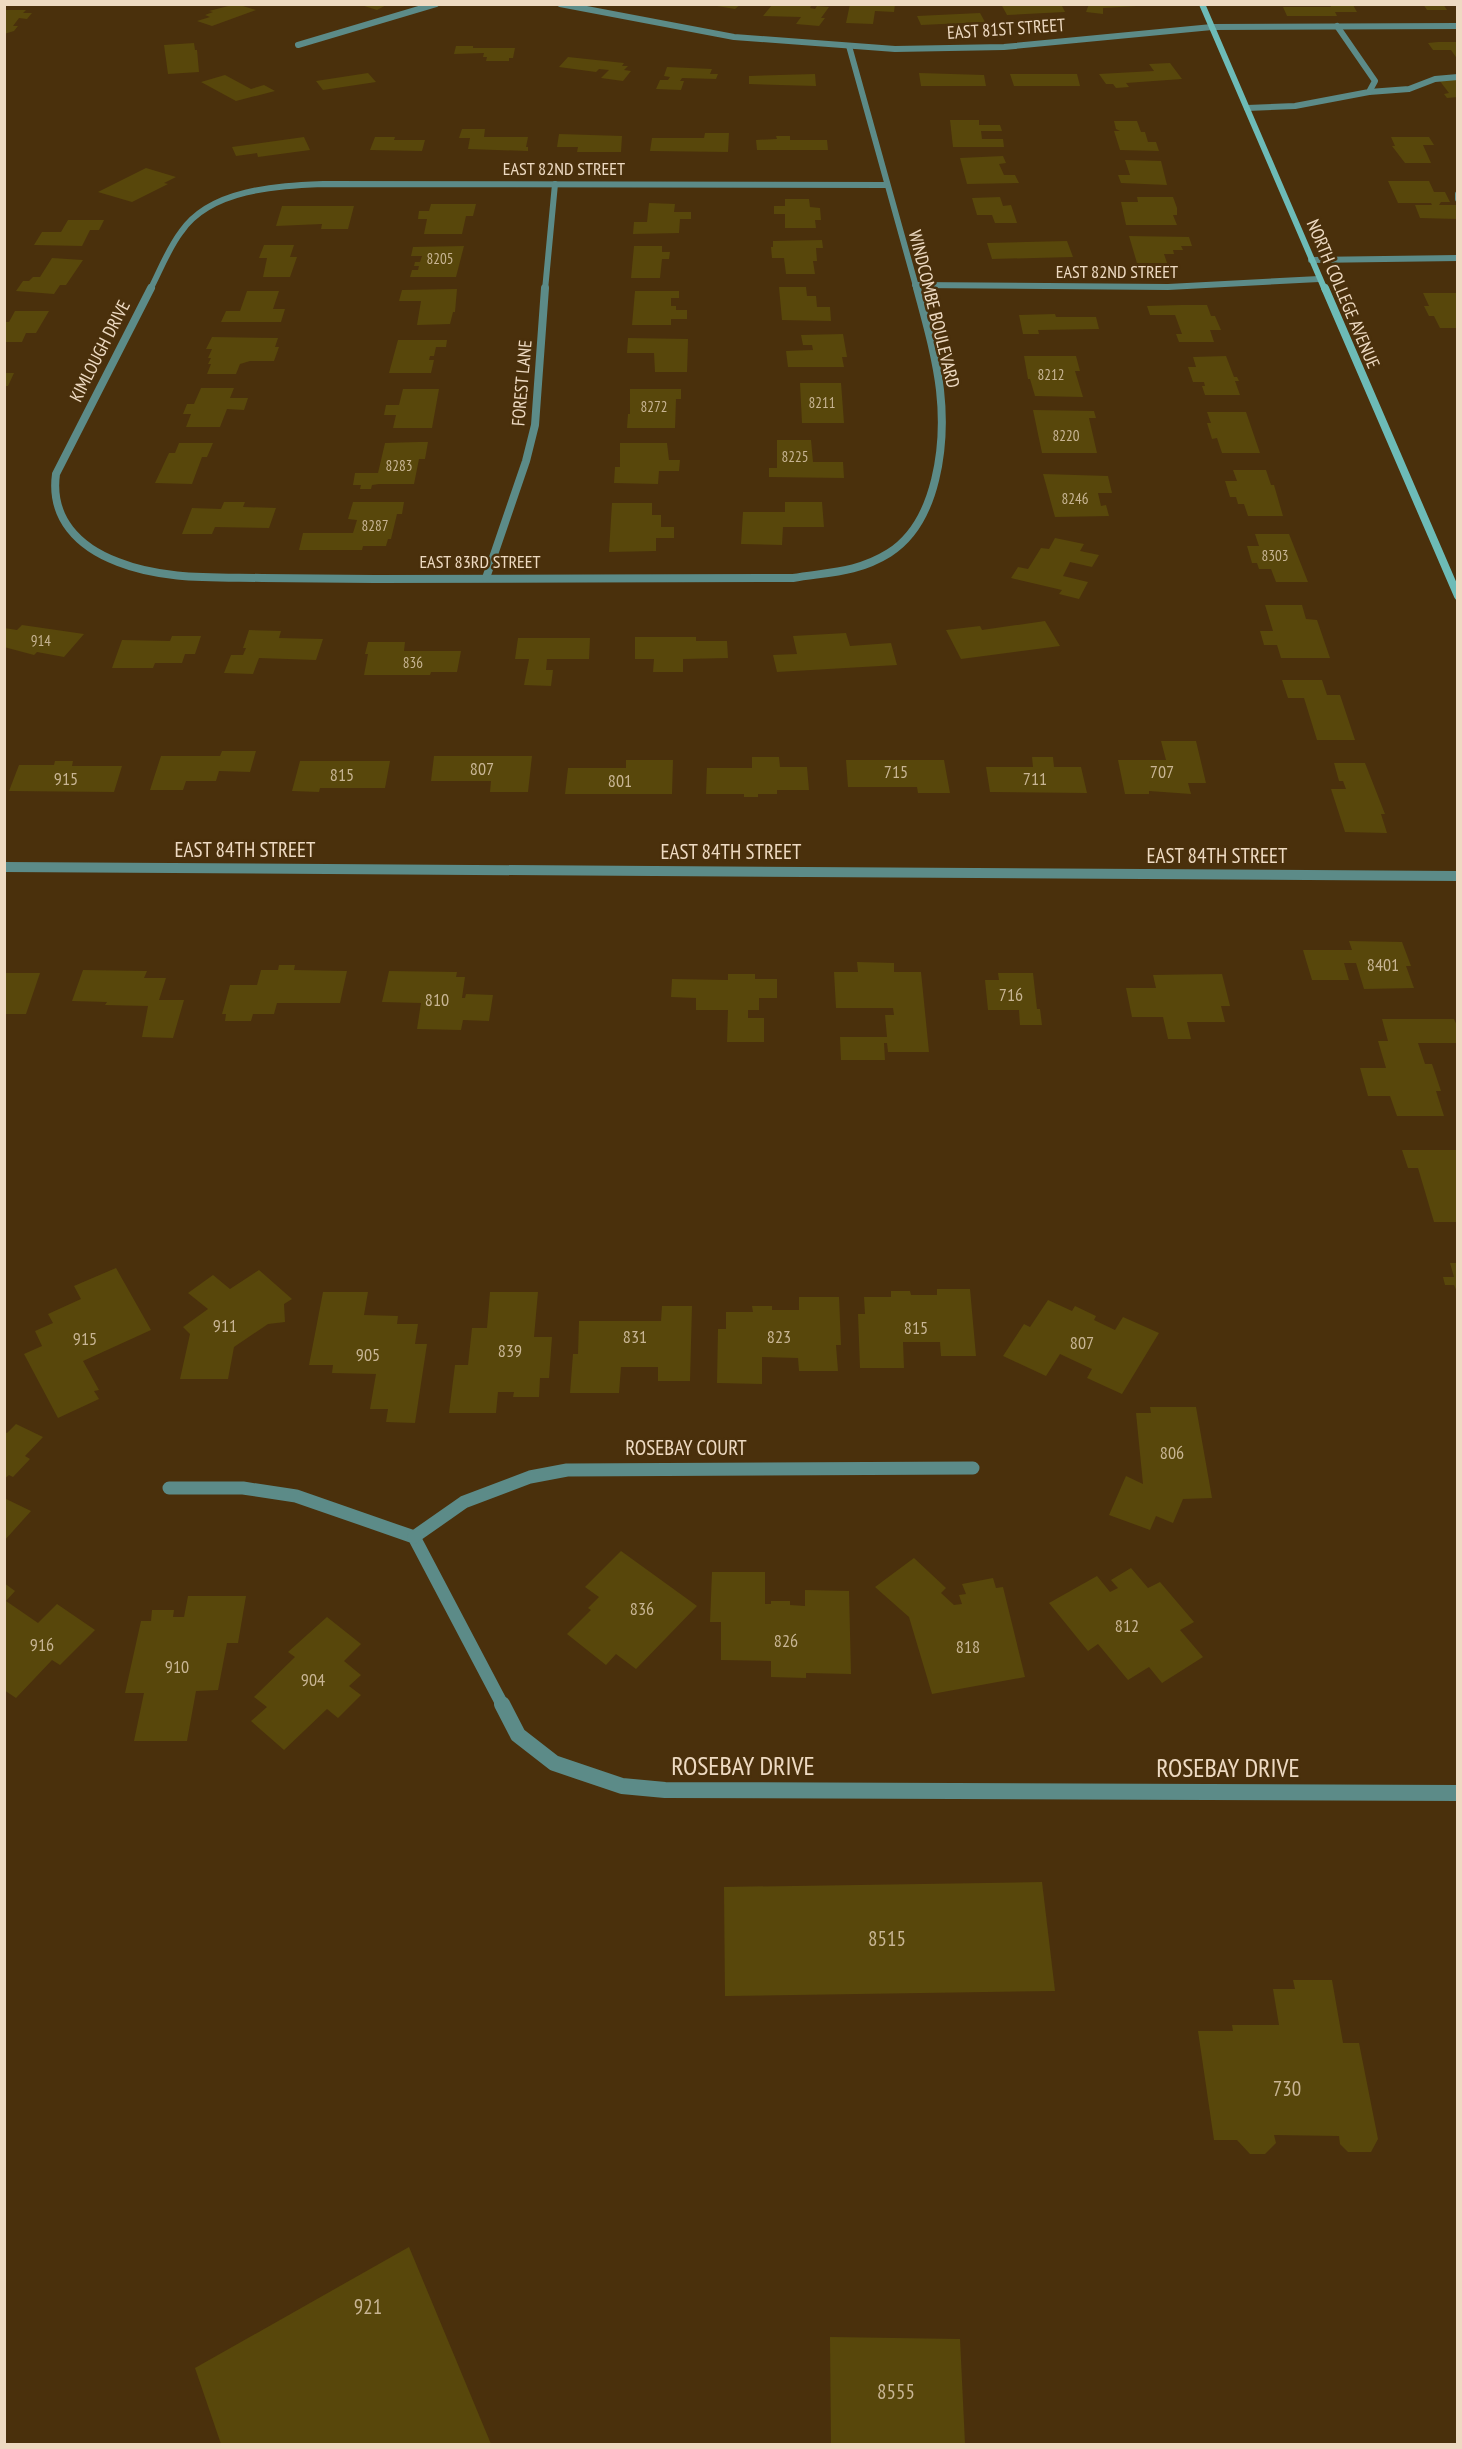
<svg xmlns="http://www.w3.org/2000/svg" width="1462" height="2449" viewBox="0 0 1462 2449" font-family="'PT Sans Narrow',sans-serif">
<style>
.building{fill:#58470b}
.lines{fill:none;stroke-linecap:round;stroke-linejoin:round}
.service{stroke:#5c8b88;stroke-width:6}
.minor-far4{stroke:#5c8b88;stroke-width:6}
.minor-far3{stroke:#5c8b88;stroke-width:8}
.minor-far2{stroke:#5c8b88;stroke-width:10}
.minor-far1{stroke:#5c8b88;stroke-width:13}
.minor{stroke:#5c8b88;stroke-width:16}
.tertiary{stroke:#5c8b88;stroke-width:6}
.secondary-far1{stroke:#6dbbb7;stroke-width:6}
.secondary{stroke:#6dbbb7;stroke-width:8}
.labels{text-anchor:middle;stroke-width:5;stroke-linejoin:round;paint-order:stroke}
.far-number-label{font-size:15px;fill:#c8b594}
.far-street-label{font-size:18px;fill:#eedac2;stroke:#4a300c}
.number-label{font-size:18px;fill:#c8b594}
.street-label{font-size:21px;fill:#eedac2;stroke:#4a300c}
.near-number-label{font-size:21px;fill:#c8b594}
.near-street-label{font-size:26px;fill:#eedac2;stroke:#4a300c}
</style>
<rect width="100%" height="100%" fill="#4a300c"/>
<!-- building -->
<g class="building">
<path d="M236,4l20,6 -44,16 -15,-5 13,-4 -5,-2 8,-3 -4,-1z"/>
<path d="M358,4h30l-11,6z"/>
<path d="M705,4h36l-6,5z"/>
<path d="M789,4h23l-2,4 5,1 2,-3 12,1 -8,11h4l-6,8 -23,-2 5,-7 -38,-1 9,-11z"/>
<path d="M850,4h45l-1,8 -19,-1 -2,13 -27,-1z"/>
<path d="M1001,4h60l4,8 -58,3z"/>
<path d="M1089,4h48v2l-34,2v6l-17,-2z"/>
<path d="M1423,4h20l4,6h-20z"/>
<path d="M1330,5h23l4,7h-22l2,4h-50l-4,-9h48z"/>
<path d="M4,10h22l-3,3h9l-5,6 -8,-1 -6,8h5l-4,5 -10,3z"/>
<path d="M980,13l5,9 -64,3 -4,-9z"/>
<path d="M1438,42h20v18l-7,-10h-18l-5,-7z"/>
<path d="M194,43l1,7h2l2,22 -31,2 -4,-29z"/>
<path d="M456,46h17v2h42l-2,10h-4v3h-23l1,-4h-4l1,-4 -30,1z"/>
<path d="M568,57l56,6 -2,3h6l-4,4 7,1 -8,10 -22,-3 8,-8 -10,-1 -3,3 -37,-5z"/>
<path d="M1170,63l12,16 -56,4 3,4 -13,1 -3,-4h-7l-7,-10 55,-3 -5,-7z"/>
<path d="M667,67l45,2 -2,5h8l-2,5 -34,-1 -2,3h4l-3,9 -25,-1 4,-9h8l2,-3 -6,-1z"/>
<path d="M368,73l8,9 -53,8 -7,-9z"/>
<path d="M919,73l65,2 2,11h-65z"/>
<path d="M815,74l1,12 -67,-2v-8z"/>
<path d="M1010,74h67l3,12h-66z"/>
<path d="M225,75l26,14 13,-4 11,6 -39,10 -35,-19z"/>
<path d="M1439,80h19v17l-11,1 -3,-4 5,-1z"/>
<path d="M950,120h29v5h21l2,6h-21l1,8h21l1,8h-51z"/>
<path d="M1114,121h23l4,11h4l3,10h8l3,9 -39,-1 -6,-19h6l-4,-2z"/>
<path d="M462,129h23l-1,8h44l-2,10h2v4l-60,-2 2,-11h-11z"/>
<path d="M705,133h24l-1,19 -78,-1 2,-13h52z"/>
<path d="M559,134l63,2 -1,16h-44l1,-5h-21z"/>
<path d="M776,136h14v4h37l1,10h-71l-1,-10 21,-1z"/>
<path d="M304,137l6,13 -52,7 -1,-4 -21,3 -4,-9z"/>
<path d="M375,137h20l-1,3h31l-3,11 -52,-1z"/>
<path d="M1391,137h38l5,8h-11l8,18h-26l-13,-17h3z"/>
<path d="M1003,156l3,7 -7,1 5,11h11l4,8 -52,1 -7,-26z"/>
<path d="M1125,160l36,1 6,24 -46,-2 -3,-8h12z"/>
<path d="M146,168l30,9 -12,6 4,1 -36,18 -34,-10z"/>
<path d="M1388,181h41l5,11h11l5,10h-9l-2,3h19v14l-38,-1 -5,-13h17l-1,-2h-33z"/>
<path d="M1000,197l3,9 8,-1 6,18h-22l-3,-8h-15l-5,-17z"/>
<path d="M1137,197h36l4,11v7h-4l4,10h-51l-5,-23h17z"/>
<path d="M785,199h24l1,8 10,1 1,12h-6l1,8h-31v-14h-11v-8h11z"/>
<path d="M649,203l26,1 -1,8h17v7h-11l-1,14 -46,1 1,-12h13z"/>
<path d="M431,204h45l-3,12h-7l-4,18h-38l3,-15h-9l1,-8h10z"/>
<path d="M282,206h72l-6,23h-27l1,-5 -46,2z"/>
<path d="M68,220h36l-5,10h-9l-8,16 -48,-1 8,-13h19z"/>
<path d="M1129,236l60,1 3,9h-11l2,4h-10l1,4h-10l3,9h-30z"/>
<path d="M822,240l1,8h-7l1,13h-4l2,13h-29l-2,-16h-12l-1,-11h2v-6z"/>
<path d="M1067,241l6,16 -81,2 -5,-16z"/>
<path d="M264,245h30l-4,12h7l-7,20h-27l4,-19h-8z"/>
<path d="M464,246l-8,31h-46l2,-7h6l1,-4h-5l1,-4h5l2,-6h-11l2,-9z"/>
<path d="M634,246h28v6h8l-1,7h-7l-2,19h-29z"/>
<path d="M52,258l31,2 -17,25h-6l-6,9 -38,-3 7,-10h6l4,-4h7z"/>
<path d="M779,287h27l1,9h9l1,11h13l1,14 -49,-1z"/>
<path d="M457,289l-2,23h-2l-3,12 -33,1 4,-24h-22l3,-11z"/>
<path d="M247,291h32l-6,18h12l-4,13h-60l5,-11h14z"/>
<path d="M635,291h44v7h-8v8h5v4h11v9h-16v6h-39z"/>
<path d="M1423,293h35v35h-18l-6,-12h-5l-5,-10h5z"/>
<path d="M1181,305h26l4,11h4l6,14h-11l4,12h-35l-3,-8h6l-7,-19h-25l-3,-9z"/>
<path d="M15,311h34l-13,22h-10l-4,9h-18v-20h5z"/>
<path d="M1055,314l1,3h40l3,12 -61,1 1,4h-16l-4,-19z"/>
<path d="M843,334l4,23h-5l2,10h-56l-2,-16 27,-1 -1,-5h-9l-2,-10z"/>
<path d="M212,337l66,1 -3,9h4l-5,14h-24l-10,3 -4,10h-29l4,-10h-3l3,-6h-3l4,-9h-6z"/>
<path d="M628,338l60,1 -1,33h-32l-1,-19h-27z"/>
<path d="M398,340h49l-1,7h-10l-2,9h-4l-1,4h5l-3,13h-42z"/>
<path d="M1024,356h52l4,15h-5l8,26 -48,-1 -5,-17h-2z"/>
<path d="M1226,356l8,21h3l2,4h-4l5,14h-35l-3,-9h3l-1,-4h-11l-5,-15h8l-3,-10z"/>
<path d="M4,373h10l-6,13h-4z"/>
<path d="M800,383h41l3,40h-42z"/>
<path d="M201,388h33l-4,10h18l-4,12 -17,-1 -7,18h-34l5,-13h-8l4,-10h7z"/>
<path d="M403,389h36l-7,39h-39l3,-13h-12l2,-10h13z"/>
<path d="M630,389h51v10h-5l-1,29h-48l1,-14h2z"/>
<path d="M1033,410l61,1 2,7h-7l8,35h-55z"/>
<path d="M1207,412h39l14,41h-38l-5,-15 -5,1 -5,-16h4z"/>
<path d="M777,440h34l2,22h30l1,16 -75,-1v-9h8z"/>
<path d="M418,442h10l-3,17h-6l-5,25h-35l-7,1 -1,4h-11l1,-4h-8l2,-12h23l7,-30z"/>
<path d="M179,443h34l-6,14h-5l-10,27 -37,-1 14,-30h6z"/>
<path d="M620,443h47l2,17h11l-1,11h-20l-1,13 -44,-1 1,-16h5z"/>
<path d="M1233,470h33l5,15h3l9,31h-35l-4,-12h-6l-2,-7h-6l-5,-16h12z"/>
<path d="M1043,474l65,2 4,17h-14l3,13 5,-1 3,11 -54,1z"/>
<path d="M224,502h21l-2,5 33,1 -7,20 -54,-1 -3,7h-30l10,-26 29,1z"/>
<path d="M353,502h51l-2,12h-5l-6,25h-3l-2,7h-23l-1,4h-63l4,-17h50l4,-13 -9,-1z"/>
<path d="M785,502h37l2,25h-41l-1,18 -41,-1 2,-32h42z"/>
<path d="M612,503h40v12h9v12h13v11h-18v13l-47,1z"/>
<path d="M1255,534h34l19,48h-32l-5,-13h-12l-2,-6h-5l-5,-17h12z"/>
<path d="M1055,538l29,6 -4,7 19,4 -7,12 -22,-5 -7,14 25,6 -9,17 -20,-5 3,-4 -51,-12 7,-11 10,2 13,-21 8,1z"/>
<path d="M1265,605h37l4,14 11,1 13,38h-49l-4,-13h-13l-4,-14h13z"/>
<path d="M1045,621l15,25 -99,13 -15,-29 34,-4 2,4z"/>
<path d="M22,625l62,9 -20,23 -27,-5 -3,3 -30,-8v-19l13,2z"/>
<path d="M249,630l32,1 -2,7 44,1 -7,21 -57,-2 -6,16 -29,-1 7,-18h12l3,-7h-3z"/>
<path d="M846,633l4,13 41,-3 6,22 -120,7 -4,-17 24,-1 -4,-18z"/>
<path d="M172,636h29l-6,18h-10l-3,9h-27l-2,5h-41l10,-28 48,1z"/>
<path d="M635,637h61v4h31l1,17 -45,1v13h-30l1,-13h-19z"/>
<path d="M518,638h72l-1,21h-42l-1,11h7l-2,16 -27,-1 5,-26h-14z"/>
<path d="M368,642h37l-1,9h57l-4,21h-26l-1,3h-66l4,-21h-3z"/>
<path d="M1282,680h40l5,15h13l15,45h-38l-13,-42h-16z"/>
<path d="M1161,741h35l10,42h-18l3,11 -42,-3v3h-24l-7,-34h48z"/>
<path d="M222,751h34l-6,21 -31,-1 -3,10h-30l-3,9h-33l11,-34h59z"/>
<path d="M434,756h98l-4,36h-38l1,-11h-60z"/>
<path d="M752,757h27l1,10h27l2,23h-32v4h-19v3h-14v-3h-38l1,-26h45z"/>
<path d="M1032,757h21l1,10h27l6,26 -97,-1 -4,-25h47z"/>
<path d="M626,760h47l-1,34h-107l3,-26h58z"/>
<path d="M846,760h98l6,33h-32l-1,-6h-69z"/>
<path d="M55,761h18l-1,5h50l-8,26 -105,-1 10,-26h35z"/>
<path d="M300,761h90l-5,27h-65l-1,4 -27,-1z"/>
<path d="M1334,763h31l20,51h-4l6,19 -42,-1 -14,-43h15l-3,-8h-4z"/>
<path d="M1349,941l53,1 9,24h-5l8,22 -50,1 -8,-26h-12l5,17h-37l-9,-30h49z"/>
<path d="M857,962l37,1v9h27l8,80h-41l-1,-9h-3l1,17h-44l-1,-23h47l-2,-22h9l-1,-7h-57l-2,-36h24z"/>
<path d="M279,965h16l-1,5 53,1 -7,32h-63l-3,11h-21l-2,7h-26l1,-7h-4l8,-29h27l4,-15h17z"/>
<path d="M83,970l64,1 -3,7h22l-7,22h25l-11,38 -31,-1 6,-31 -43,-1 2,-3 -35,-1z"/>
<path d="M389,971l68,1 -1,5h9l-3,21h3l1,-4 27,1 -4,26 -26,-1 -2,10 -44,-1 4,-26 -39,-1z"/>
<path d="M5,973h35l-14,41h-21z"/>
<path d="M998,973h35l4,36h3l2,16h-22l-1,-15h-31l-3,-30h14z"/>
<path d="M728,974h27v5h22v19h-18v12h-11v8h16v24h-37l1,-32h-32v-12l-25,-1 1,-18 56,1z"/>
<path d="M1222,974l8,32h-9l4,16h-38l4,17h-23l-5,-22h-31l-6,-29h30l-3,-13z"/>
<path d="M1382,1019h72l4,9v15h-40l7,21h7l9,27h-5l8,25h-47l-7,-20h-22l-8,-28h26l-8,-27h10z"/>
<path d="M1402,1150h56v72h-24l-16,-54h-10z"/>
<path d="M1450,1263h8v31l-4,-9h-9l-2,-8h11z"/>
<path d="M116,1268l35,62 -68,31 16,29 -5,1 5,8 -41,19 -34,-64 18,-8 -7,-15 18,-8 -5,-9 33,-15 -7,-13z"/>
<path d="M259,1270l33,29 -8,5 1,18 -17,2 -34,23 -6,32h-48l10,-45 -7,-7 25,-18 -20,-16 25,-18 17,14z"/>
<path d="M937,1289h33l6,67h-35l-1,-14h-37l1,26h-44l-2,-54h7l-1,-17h27v-6h19l1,4h26z"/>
<path d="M323,1292h45l-4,23 34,1 -1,8h21l-3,20h12l-12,79 -29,-1 2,-13h-18l6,-35 -44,-1 1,-8h-24z"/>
<path d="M490,1292h48l-4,45h18l-3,41h-9l-1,19h-26l1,-5h-16l-2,21h-47l6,-48h13l4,-37h15z"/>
<path d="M799,1297h40l2,48h-5l2,26h-39l-1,-13 -36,-1v27l-45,-1 1,-54h8v-17h27l-1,-6h20v4h27z"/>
<path d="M1048,1300l24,11 3,-5 21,10 -2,4 21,10 8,-13 36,16 -37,61 -35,-16 5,-9 -32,-15 -14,22 -43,-20 21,-32 6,3z"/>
<path d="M662,1306h30l-2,75h-32v-14h-37l-2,26h-49l3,-39h5l1,-33h82z"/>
<path d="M1150,1407h46l16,91 -29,1 -10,24 -17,-7 -6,14 -41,-15 17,-39 17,8 -7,-71h15z"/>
<path d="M16,1424l27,13 -18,19 5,3 -17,18 -4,-2 -5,4v-47l3,1z"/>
<path d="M4,1498l27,13 -27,30z"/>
<path d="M621,1551l76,55 -61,63 -20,-15 -10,11 -39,-31 24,-24 -3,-2 11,-11 -14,-10z"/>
<path d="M914,1558l32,30 -5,5 13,12 8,-1 -3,-9 7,-1 -4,-10 31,-6 3,10 7,-1 22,90 -93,17 -23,-77 -34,-30z"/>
<path d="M1131,1568l17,20 12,-6 34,40 -14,8 23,27 -41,26 -13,-16 -21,13 -30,-36 -10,7 -39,-48 48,-27 13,16 8,-4 -7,-8z"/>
<path d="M712,1572h53v32h6v-3h19v4l15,1v-16l44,1 2,83 -45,-1v5l-35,-1v-16l-50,-1v-38h-11z"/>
<path d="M4,1583l11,8 -9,10 32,22 19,-19 38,26 -35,35 -8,-5 -36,38 -12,-8z"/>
<path d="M188,1596h58l-8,47h-11l-9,47 -22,1 -9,50h-53l10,-48h-19l16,-72h10l1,-11h22l-1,7h11z"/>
<path d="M327,1617l34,27 -17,17 17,14 -12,11 12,9 -23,23 -11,-9 -43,41 -33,-29 16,-14 -13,-10 41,-40 -7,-5z"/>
<path d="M1042,1882l13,109 -330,5 -1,-109z"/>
<path d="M1293,1980h39l11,63h16l19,96 -7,13h-23l-8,-8 -1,-8 -65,-1 2,8 -11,11h-15l-13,-14h-23l-16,-109h35l-1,-6h47l-6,-36h22z"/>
<path d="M409,2247l82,197h-270l-26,-76z"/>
<path d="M830,2337l130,2 5,105h-134z"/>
</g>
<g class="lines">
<!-- service -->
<g class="service">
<path d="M1369,92l40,-3 26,-10 23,-2"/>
<path d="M1247,108l48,-2 74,-14 6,-11 -38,-55"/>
<path d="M1458,194v5"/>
</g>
<!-- minor-far4 -->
<g class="minor-far4">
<path d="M560,4l174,33 161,12 109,-2 208,-20 246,-1"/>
<path d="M298,45l138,-41"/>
<path d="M849,46l68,244"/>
<path d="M915,285l253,2 151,-8"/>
<path d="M150,290c10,-19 18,-41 31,-58 29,-43 96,-46 142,-48l563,1"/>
<path d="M545,290l10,-106"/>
</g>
<!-- minor-far3 -->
<g class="minor-far3">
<path d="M151,288l-95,186c-6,44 22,73 62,88 45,18 96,15 144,16 37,0 75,1 113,1 139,-1 279,0 418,-1 35,-6 64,-5 96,-25 49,-31 57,-110 51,-163 -4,-34 -14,-68 -23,-102"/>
<path d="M486,578l40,-117 9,-36 10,-137"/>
</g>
<!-- minor-far2 -->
<path class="minor-far2" d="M4,867l1454,9"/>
<!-- minor-far1 -->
<g class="minor-far1">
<path d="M169,1488h74l53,8 118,41 89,169"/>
<path d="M414,1537l50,-35 66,-25 37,-7 406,-2"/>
</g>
<!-- minor -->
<path class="minor" d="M502,1704l16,31 36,28 68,23 43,4 793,3"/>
<!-- tertiary -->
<path class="tertiary" d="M1311,260l147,-2"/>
<!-- secondary-far1 -->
<path class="secondary-far1" d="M1202,4l123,286"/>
<!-- secondary -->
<path class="secondary" d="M1325,288l133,308"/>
</g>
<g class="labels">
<!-- far-number labels -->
<g class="far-number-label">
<text x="440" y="264">8205</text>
<text x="1051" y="380">8212</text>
<text x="822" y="408">8211</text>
<text x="654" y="412">8272</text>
<text x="1066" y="441">8220</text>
<text x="795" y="462">8225</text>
<text x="399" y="471">8283</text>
<text x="1075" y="504">8246</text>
<text x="375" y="531">8287</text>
<text x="1275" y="561">8303</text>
<text x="41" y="646">914</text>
<text x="413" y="668">836</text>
</g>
<!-- far-street labels -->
<g class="far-street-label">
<text transform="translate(1006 29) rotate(-4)" y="6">EAST 81ST STREET</text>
<text x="564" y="175">EAST 82ND STREET</text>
<text x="1117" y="278">EAST 82ND STREET</text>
<text transform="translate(1343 294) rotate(67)" y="6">NORTH COLLEGE AVENUE</text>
<text transform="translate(934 309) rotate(76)" y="6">WINDCOMBE BOULEVARD</text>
<text transform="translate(100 351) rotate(-63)" y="6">KIMLOUGH DRIVE</text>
<text transform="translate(522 383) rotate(-85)" y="6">FOREST LANE</text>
<text x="480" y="568">EAST 83RD STREET</text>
</g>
<!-- number labels -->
<g class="number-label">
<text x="482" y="775">807</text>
<text x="896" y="778">715</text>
<text x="1162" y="778">707</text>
<text x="342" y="781">815</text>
<text x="66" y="785">915</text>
<text x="1035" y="785">711</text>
<text x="620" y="787">801</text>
<text x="1383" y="971">8401</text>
<text x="1011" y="1001">716</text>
<text x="437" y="1006">810</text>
<text x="225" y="1332">911</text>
<text x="916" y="1334">815</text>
<text x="635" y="1343">831</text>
<text x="779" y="1343">823</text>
<text x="85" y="1345">915</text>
<text x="1082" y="1349">807</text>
<text x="510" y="1357">839</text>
<text x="368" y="1361">905</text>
<text x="1172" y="1459">806</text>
<text x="642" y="1615">836</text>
<text x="1127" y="1632">812</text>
<text x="786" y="1647">826</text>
<text x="42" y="1651">916</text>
<text x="968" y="1653">818</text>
<text x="177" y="1673">910</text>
<text x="313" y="1686">904</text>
</g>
<!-- street labels -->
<g class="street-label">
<text x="245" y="857">EAST 84TH STREET</text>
<text x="731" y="859">EAST 84TH STREET</text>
<text x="1217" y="863">EAST 84TH STREET</text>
<text x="686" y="1455">ROSEBAY COURT</text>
</g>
<!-- near-number labels -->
<g class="near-number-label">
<text x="887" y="1946">8515</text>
<text x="1287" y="2096">730</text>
<text x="368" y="2314">921</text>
<text x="896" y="2399">8555</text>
</g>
<!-- near-street labels -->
<g class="near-street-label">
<text x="743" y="1775">ROSEBAY DRIVE</text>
<text x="1228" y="1777">ROSEBAY DRIVE</text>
</g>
</g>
<!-- border -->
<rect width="1462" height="2449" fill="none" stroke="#eedac2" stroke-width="12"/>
</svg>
